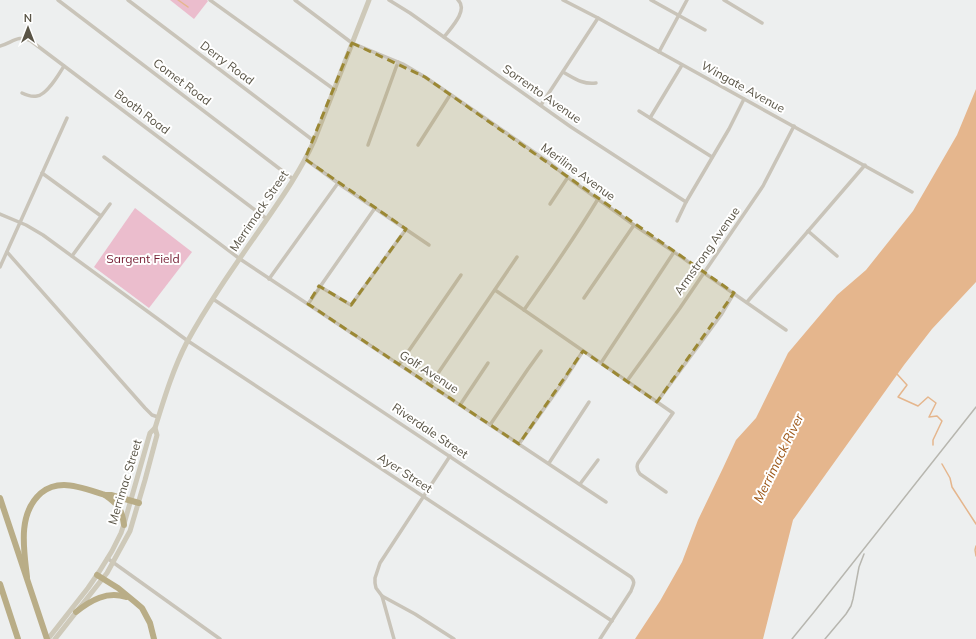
<svg xmlns="http://www.w3.org/2000/svg" width="976" height="639" viewBox="0 0 976 639" font-family="Mulish,sans-serif">
<style>
.green{fill:#ebbdcd}
.water{fill:#e5b68d}
.lines{fill:none;stroke-linecap:round;stroke-linejoin:round}
.stream{stroke:#e5b68d;stroke-width:1.5}
.minor{stroke:#c9c4b9;stroke-width:3.5}
.secondary{stroke:#cec9b9;stroke-width:5}
.motorway{stroke:#b9ad87;stroke-width:6}
.rail{stroke:#b7b6af;stroke-width:1.5}
.marked{fill:#9b8834;fill-opacity:0.2;stroke:#9b8834;stroke-width:3;stroke-dasharray:8 5;stroke-linejoin:round}
.labels{text-anchor:middle;stroke-width:4;stroke-linejoin:round;paint-order:stroke}
.street-label{font-size:12px;fill:#595446;stroke:#fff}
.park-label{font-size:12px;fill:#741c32;stroke:#fff}
.water-label{font-size:13px;font-style:italic;fill:#9c5515;stroke:#fff}
</style>
<rect width="100%" height="100%" fill="#edefef"/>
<!-- green -->
<g class="green">
<path d="M170,0h37l1,1 -14,18z"/>
<path d="M135,208l57,44 -43,56 -55,-41z"/>
</g>
<!-- water -->
<path class="water" d="M976,89v193l-44,47 -28,36 -111,155 -30,119h-128l25,-38 22,-39 16,-42 25,-52 13,-28 20,-22 32,-65 49,-58 29,-25 47,-59 44,-76z"/>
<g class="lines">
<!-- stream -->
<g class="stream">
<path d="M178,0l10,7"/>
<path d="M897,374l10,11 -9,12 20,9 10,-9 8,6 -7,14 8,-1 5,5 -9,19v5"/>
<path d="M942,464l8,14 2,9 24,37"/>
<path d="M976,546l-1,4 1,6"/>
</g>
<!-- minor -->
<g class="minor">
<path d="M58,0l235,179"/>
<path d="M128,0l186,141"/>
<path d="M210,0l125,90"/>
<path d="M295,0l57,43 51,21 22,13 54,37 68,47 27,21 60,43 49,33 24,17 79,55"/>
<path d="M389,0l21,13 161,114 115,75"/>
<path d="M563,0l35,18 314,174"/>
<path d="M651,0l54,30"/>
<path d="M724,0l38,23"/>
<path d="M444,37c6,-8 25,-27 14,-37"/>
<path d="M0,46c12,-3 18,-12 31,-5l236,178"/>
<path d="M659,52l28,-52"/>
<path d="M563,72c11,6 20,13 33,11"/>
<path d="M22,93c4,2 10,4 15,3 10,-1 22,-22 27,-30"/>
<path d="M541,105l57,-87"/>
<path d="M639,111l73,46"/>
<path d="M650,118l32,-53"/>
<path d="M368,145l30,-83"/>
<path d="M418,145l32,-50"/>
<path d="M104,157l136,102 366,243"/>
<path d="M305,159l37,27 87,59"/>
<path d="M42,173l59,43"/>
<path d="M550,204l18,-27"/>
<path d="M0,214l26,11 17,10 145,106 424,280"/>
<path d="M677,221l9,-19 43,-73 15,-30"/>
<path d="M808,231l29,25"/>
<path d="M7,252l138,156 7,7 6,2"/>
<path d="M72,256l38,-52"/>
<path d="M0,267l67,-149"/>
<path d="M269,279l69,-96"/>
<path d="M319,286l32,19 55,-76"/>
<path d="M495,290l178,123 -35,50c-2,4 -1,7 2,11l26,18"/>
<path d="M584,298l50,-73"/>
<path d="M213,299l418,278c5,5 2,8 0,14l-31,48"/>
<path d="M747,302l118,-137"/>
<path d="M308,304l67,-96"/>
<path d="M524,310c26,-37 51,-73 74,-111"/>
<path d="M601,363l73,-111"/>
<path d="M399,365l62,-90"/>
<path d="M627,381l53,-73 83,-122 31,-60"/>
<path d="M430,385l87,-128"/>
<path d="M657,402l64,-87 13,-22"/>
<path d="M460,405l28,-42"/>
<path d="M490,425l38,-56 13,-18"/>
<path d="M519,444l44,-62 20,-31"/>
<path d="M450,456l-70,107 -5,15v5l1,5 6,8 33,18 39,25"/>
<path d="M549,463l40,-61"/>
<path d="M580,484l18,-24"/>
<path d="M107,558l106,76 7,5"/>
<path d="M382,596l12,43"/>
</g>
<!-- secondary -->
<g class="secondary">
<path d="M48,639l40,-51 11,-16 13,-21 9,-18 3,-9 26,-91 5,-5c9,-29 18,-59 32,-86 23,-42 51,-81 78,-120 18,-26 36,-52 49,-81l55,-141"/>
<path d="M55,639l52,-66 23,-42 15,-51 12,-45 -2,-7"/>
</g>
<!-- motorway -->
<g class="motorway">
<path d="M105,495c13,9 17,14 19,30"/>
<path d="M0,498l47,141"/>
<path d="M97,575l21,13 17,14 7,6 8,15 4,16"/>
<path d="M27,577c-3,-27 -10,-63 14,-84 6,-5 14,-8 23,-8 13,0 28,6 41,10h6l28,8"/>
<path d="M0,584l18,55"/>
<path d="M76,612c15,-12 31,-21 50,-15"/>
</g>
<!-- rail -->
<g class="rail">
<path d="M792,639l22,-27 162,-205"/>
<path d="M825,639l21,-25 5,-8 2,-7 6,-32 5,-13"/>
</g>
</g>
<!-- marked area -->
<path class="marked" d="M352,43l73,34 309,216 -77,109 -74,-51 -64,93 -211,-140 11,-18 32,19 55,-76 -101,-70z"/>
<g class="labels">
<!-- street labels -->
<g class="street-label">
<text transform="translate(227 63) rotate(37)" y="4">Derry Road</text>
<text transform="translate(182 82) rotate(37)" y="4">Comet Road</text>
<text transform="translate(743 87) rotate(29)" y="4">Wingate Avenue</text>
<text transform="translate(542 94) rotate(35)" y="4">Sorrento Avenue</text>
<text transform="translate(142 112) rotate(37)" y="4">Booth Road</text>
<text transform="translate(578 172) rotate(36)" y="4">Meriline Avenue</text>
<text transform="translate(259 211) rotate(-56)" y="4">Merrimack Street</text>
<text transform="translate(707 251) rotate(-55)" y="4">Armstrong Avenue</text>
<text transform="translate(429 372) rotate(33)" y="4">Golf Avenue</text>
<text transform="translate(430 431) rotate(34)" y="4">Riverdale Street</text>
<text transform="translate(405 473) rotate(33)" y="4">Ayer Street</text>
<text transform="translate(125 482) rotate(-73)" y="4">Merrimac Street</text>
</g>
<!-- park labels -->
<g class="park-label">
<text x="143" y="263">Sargent Field</text>
</g>
<!-- water labels -->
<g class="water-label">
<text transform="translate(778 458) rotate(-64)" y="5">Merrimack River</text>
</g>
</g>
<!-- north arrow -->
<g transform="translate(28 28)" stroke="#ffffff" stroke-width="3" paint-order="stroke">
<path d="M0-3L7 15L0 10L-7 15Z" fill="#595446"/>
<text y="-6" font-size="11" font-weight="bold" text-anchor="middle" fill="#595446">N</text>
</g>
</svg>
